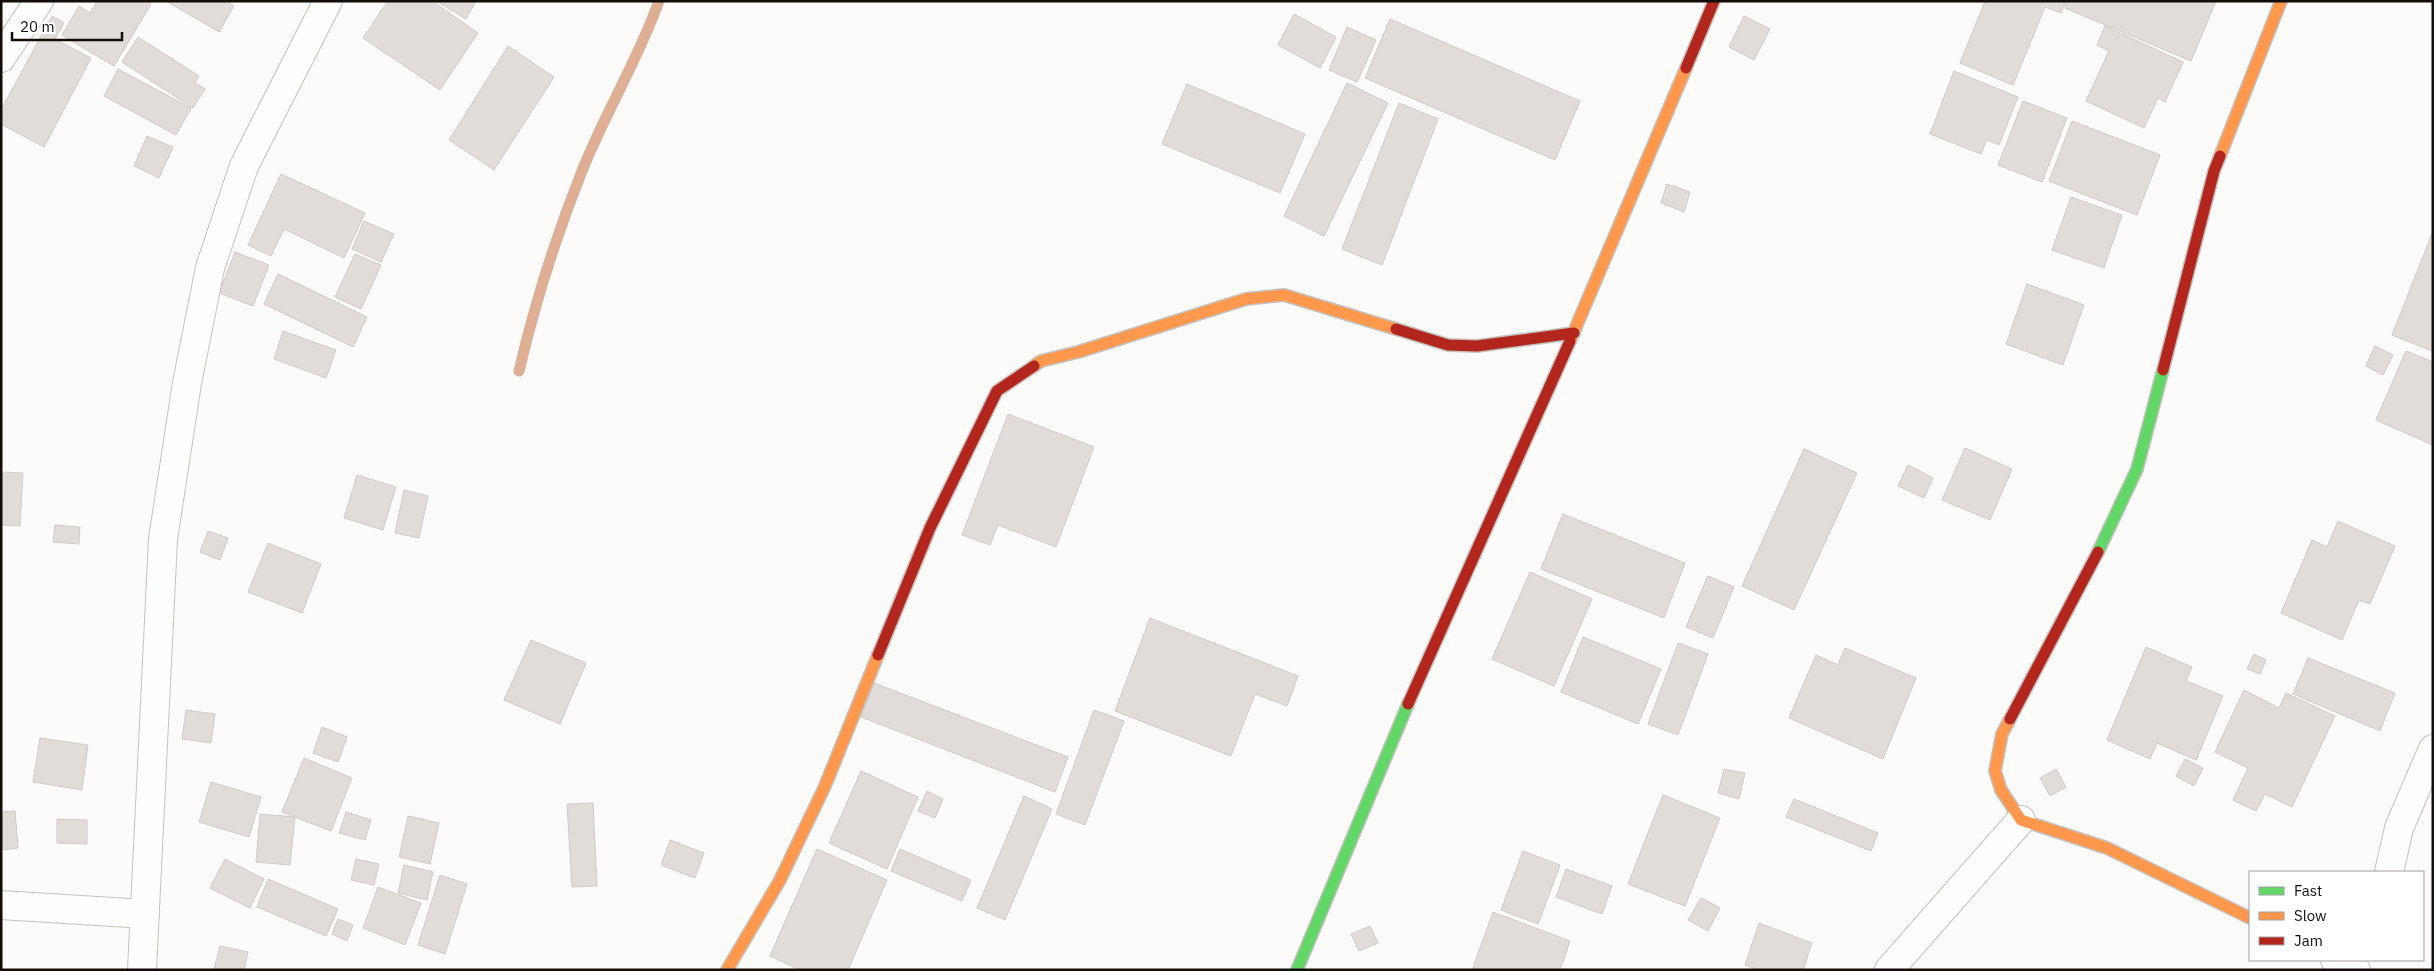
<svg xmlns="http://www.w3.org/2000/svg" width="2434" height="971" viewBox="0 0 2434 971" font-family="'IBM Plex Sans',sans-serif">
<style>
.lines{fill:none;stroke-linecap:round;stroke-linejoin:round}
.stream{stroke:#deae95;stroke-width:11}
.building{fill:#e1dcd9;stroke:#d0cbc9}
.street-casing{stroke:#c5c1be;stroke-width:30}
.fast-casing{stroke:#c5c1be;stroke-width:14}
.slow-casing{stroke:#c5c1be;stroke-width:14}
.jam-casing{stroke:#c5c1be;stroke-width:14}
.street{stroke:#fffefe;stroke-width:28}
.fast{stroke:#63d668;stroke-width:11}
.slow{stroke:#ff974d;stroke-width:11}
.jam{stroke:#b3261e;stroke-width:11}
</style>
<rect width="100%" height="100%" fill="#fdfbf9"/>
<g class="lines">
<!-- stream -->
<path class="stream" d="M519,371c16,-68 37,-135 63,-200 23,-58 56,-111 77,-170"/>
</g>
<!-- building -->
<g class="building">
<path d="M97,1h49l5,3 -37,62 -52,-31 17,-29 11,7z"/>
<path d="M166,1h60l8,5 -15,26z"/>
<path d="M388,1h44l46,32 -38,57 -77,-52z"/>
<path d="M436,1h40l-10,18z"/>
<path d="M1985,1h81l-5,12 -16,-6 -32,78 -53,-22z"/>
<path d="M2067,1h149l-25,60 -126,-53z"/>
<path d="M1294,14l42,23 -16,31 -42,-23z"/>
<path d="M52,16l12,7 -9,16 36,19 -47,89 -43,-23v-14z"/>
<path d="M1744,16l26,13 -16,31 -25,-13z"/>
<path d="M1390,19l190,82 -25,59 -190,-82z"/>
<path d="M2105,26l78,36 -18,40 -7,-4 -14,30 -58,-27 23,-50 -12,-6z"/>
<path d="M1347,27l29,13 -19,42 -28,-12z"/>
<path d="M138,37l61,39 -4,7 10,6 -12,19 -71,-46z"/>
<path d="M508,46l46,31 -60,93 -45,-30z"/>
<path d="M118,69l73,39 -15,27 -72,-39z"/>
<path d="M1954,71l64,26 -19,48 -12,-5 -6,14 -51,-20z"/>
<path d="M1347,83l41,20 -64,133 -40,-20z"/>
<path d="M1187,84l118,50 -25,59 -118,-49z"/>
<path d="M2023,101l44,17 -25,64 -44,-17z"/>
<path d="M1399,103l39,16 -56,146 -40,-16z"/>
<path d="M2072,121l88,34 -23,60 -88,-34z"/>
<path d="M147,136l26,11 -14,31 -25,-12z"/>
<path d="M281,174l84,39 -21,45 -60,-29 -13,27 -23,-11z"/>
<path d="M1667,184l23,8 -6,20 -23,-9z"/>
<path d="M2071,197l51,18 -18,53 -52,-18z"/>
<path d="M364,221l30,13 -13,28 -29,-13z"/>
<path d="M2433,231v117l-1,3 -40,-16z"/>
<path d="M235,252l34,13 -16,41 -34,-13z"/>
<path d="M355,254l26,11 -20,44 -26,-12z"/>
<path d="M278,274l89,43 -14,30 -89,-43z"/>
<path d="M2027,284l57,21 -21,60 -57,-21z"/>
<path d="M283,331l53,19 -10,28 -52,-19z"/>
<path d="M2375,346l18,9 -10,20 -17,-9z"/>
<path d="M2406,351l27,11v83l-57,-25z"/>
<path d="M1008,414l86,33 -38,100 -58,-22 -8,20 -28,-10z"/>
<path d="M1965,448l47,21 -22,51 -48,-20z"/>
<path d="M1804,449l53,24 -63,137 -52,-24z"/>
<path d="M1908,465l25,13 -9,20 -26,-12z"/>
<path d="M1,472l22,1 -3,53 -19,-1z"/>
<path d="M357,475l39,12 -13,43 -39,-12z"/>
<path d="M404,490l24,6 -9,42 -24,-5z"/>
<path d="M1563,514l122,49 -21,55 -123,-49z"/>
<path d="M2338,521l57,25 -25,58 -11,-4 -17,40 -61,-27 31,-73 15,7z"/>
<path d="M55,525l25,2 -1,17 -26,-2z"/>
<path d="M208,531l20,7 -8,22 -20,-8z"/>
<path d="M268,543l53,21 -19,49 -54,-21z"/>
<path d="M1530,572l62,27 -38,87 -62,-27z"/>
<path d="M1708,576l26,11 -21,51 -27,-11z"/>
<path d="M1150,618l148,58 -11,30 -32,-12 -24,62 -116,-45z"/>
<path d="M1583,637l78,32 -23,55 -77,-32z"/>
<path d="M531,640l55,23 -26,61 -56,-24z"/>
<path d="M1678,643l30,11 -30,81 -30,-11z"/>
<path d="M2146,647l46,20 -6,14 37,15 -27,64 -39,-17 -7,16 -43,-19z"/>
<path d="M1845,648l71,30 -33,81 -94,-41 27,-63 22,10z"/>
<path d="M2254,654l12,6 -6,14 -13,-5z"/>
<path d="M2308,658l87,35 -15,38 -87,-37z"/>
<path d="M874,683l194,74 -13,35 -194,-75z"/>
<path d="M2244,690l35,18 7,-15 49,23 -43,91 -27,-13 -9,17 -23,-11 15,-32 -33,-16z"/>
<path d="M186,710l29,4 -4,29 -29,-4z"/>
<path d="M1094,710l30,11 -39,104 -29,-11z"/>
<path d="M322,727l25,10 -9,25 -25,-9z"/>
<path d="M40,738l48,7 -6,45 -49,-8z"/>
<path d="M304,758l48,20 -21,53 -49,-19z"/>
<path d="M2185,759l18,9 -9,18 -18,-10z"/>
<path d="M1724,769l21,4 -6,26 -21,-6z"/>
<path d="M2056,769l10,18 -16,9 -10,-18z"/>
<path d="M861,771l57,26 -31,72 -58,-26z"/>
<path d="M211,782l50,15 -12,40 -50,-15z"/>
<path d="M927,791l16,8 -8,19 -17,-7z"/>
<path d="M1663,795l57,23 -35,88 -57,-22z"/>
<path d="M1024,796l28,13 -47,111 -28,-12z"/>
<path d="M1794,799l84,34 -7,18 -85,-34z"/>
<path d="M593,803l4,83 -25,1 -5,-83z"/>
<path d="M15,811l3,37 -17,2v-38z"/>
<path d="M346,812l25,8 -6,20 -26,-7z"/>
<path d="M260,814l35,3 -5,48 -34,-3z"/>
<path d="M408,816l31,7 -9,41 -31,-7z"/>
<path d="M57,819l30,1v24l-30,-1z"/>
<path d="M670,840l34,13 -9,25 -34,-13z"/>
<path d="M817,849l70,31 -39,90h-48l-30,-14z"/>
<path d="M900,849l71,31 -9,21 -71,-30z"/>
<path d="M1523,851l37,14 -22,59 -37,-14z"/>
<path d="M225,859l39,20 -14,29 -40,-20z"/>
<path d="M356,859l23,5 -5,21 -23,-5z"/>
<path d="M404,865l29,7 -6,28 -29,-7z"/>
<path d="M1566,869l46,17 -10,28 -46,-17z"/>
<path d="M440,875l27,9 -22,70 -27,-9z"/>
<path d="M268,879l70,30 -12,27 -69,-29z"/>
<path d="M378,887l43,16 -16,42 -42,-17z"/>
<path d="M1701,898l19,10 -12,23 -20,-11z"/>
<path d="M1493,912l77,29 -10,29h-88z"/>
<path d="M338,919l15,6 -6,16 -15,-7z"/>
<path d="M1759,923l53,20 -9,27h-44l-14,-5z"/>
<path d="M1370,926l8,17 -19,8 -8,-17z"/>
<path d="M220,946l28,6 -4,18h-30z"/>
</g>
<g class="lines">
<!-- street casing -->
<g class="street-casing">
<g id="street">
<path d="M1,58l38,-57"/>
<path d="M2389,872l10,-44 34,-79"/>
<path d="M1,905l144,9"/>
<path d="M2335,960l21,10"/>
<path d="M142,970l21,-431 24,-156 23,-115 34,-102 84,-165"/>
<path d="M1889,970l132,-150"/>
</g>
</g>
<!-- fast casing -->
<g class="fast-casing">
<g id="fast">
<path d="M2098,552l39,-83 26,-99"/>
<path d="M1297,970l111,-266"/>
</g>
</g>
<!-- slow casing -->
<g class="slow-casing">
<g id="slow">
<path d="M2220,156l61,-155"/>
<path d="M1570,341l116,-273"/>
<path d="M1034,366l7,-5 37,-9 168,-53 38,-4 112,34"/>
<path d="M2010,719l-8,15 -7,37 6,19 20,30 86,28 143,70"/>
<path d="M727,970l53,-90 45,-94 53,-131"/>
</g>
</g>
<!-- jam casing -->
<g class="jam-casing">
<g id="jam">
<path d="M1686,68l28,-67"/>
<path d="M1396,329l52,16 29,1 97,-13"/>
<path d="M2163,370l51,-199 6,-15"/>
<path d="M878,655l52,-127 67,-137 37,-25"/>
<path d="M1408,704l162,-363"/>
<path d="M2010,719l88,-167"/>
</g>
</g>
<!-- street -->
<use href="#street" class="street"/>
<!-- fast -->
<use href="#fast" class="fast"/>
<!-- slow -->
<use href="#slow" class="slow"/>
<!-- jam -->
<use href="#jam" class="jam"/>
</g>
<!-- border -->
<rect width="2434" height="971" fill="none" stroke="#130d0a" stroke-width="5"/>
<!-- legend -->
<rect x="2249" y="871" width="175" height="90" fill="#ffffff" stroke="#a19e9d"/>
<rect x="2259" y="887" width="25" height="8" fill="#63d668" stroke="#a19e9d"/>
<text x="2294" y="896" font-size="15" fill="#130d0a">Fast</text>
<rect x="2259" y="912" width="25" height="8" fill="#ff974d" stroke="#a19e9d"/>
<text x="2294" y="921" font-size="15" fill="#130d0a">Slow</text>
<rect x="2259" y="937" width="25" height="8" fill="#b3261e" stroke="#a19e9d"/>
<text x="2294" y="946" font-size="15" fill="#130d0a">Jam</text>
<!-- scale -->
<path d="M12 32v8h110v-8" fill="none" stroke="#130d0a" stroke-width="2.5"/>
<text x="20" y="32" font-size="15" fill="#130d0a" stroke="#ffffff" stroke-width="4" paint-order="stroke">20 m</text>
</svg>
